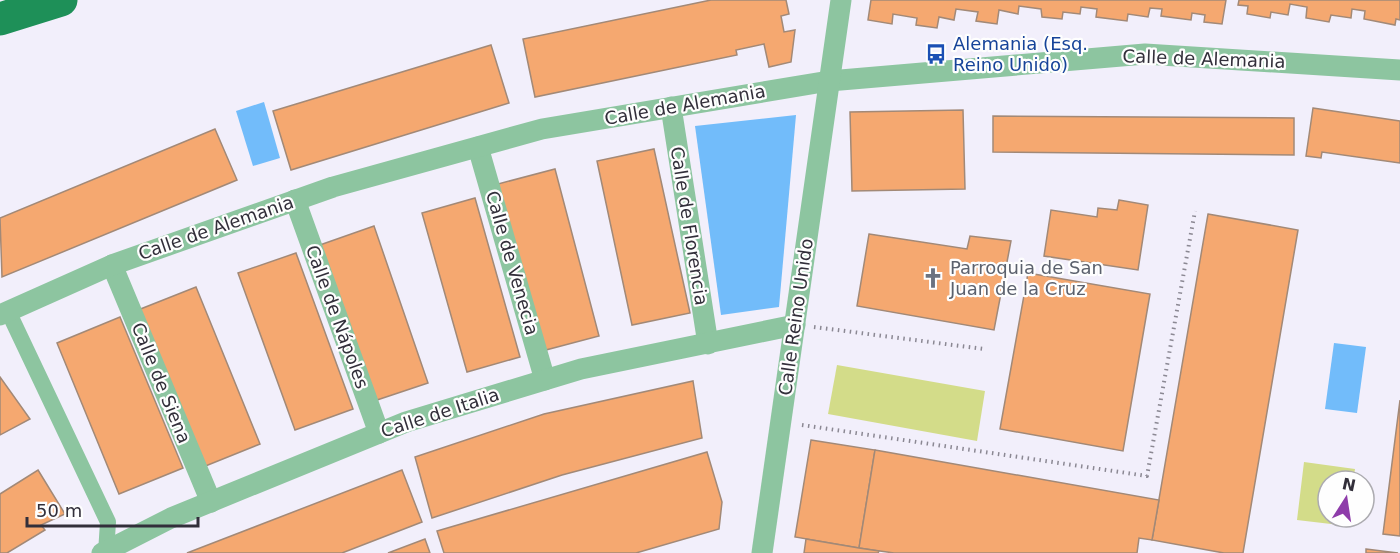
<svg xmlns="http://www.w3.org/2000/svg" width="1400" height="553" viewBox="0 0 1400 553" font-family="'DejaVu Sans',sans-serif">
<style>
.green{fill:#d3dc89}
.water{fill:#72bcfa}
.building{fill:#f5a870;stroke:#a28977;stroke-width:1.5}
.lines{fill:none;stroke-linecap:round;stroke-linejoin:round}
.path{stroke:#8b8893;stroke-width:4;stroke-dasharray:1.5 4.5;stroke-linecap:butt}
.pedestrian{stroke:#8dc5a0;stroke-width:16}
.minor{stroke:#8dc5a0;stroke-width:21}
.trunk{stroke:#1e9058;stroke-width:33}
.labels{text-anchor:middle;stroke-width:4.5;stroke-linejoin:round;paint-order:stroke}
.transit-label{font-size:18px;fill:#164399;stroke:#fefefe;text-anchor:start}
.street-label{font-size:18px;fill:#322f3a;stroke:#fefefe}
.worship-label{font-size:18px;fill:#5b616d;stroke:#fefefe;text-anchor:start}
</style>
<rect width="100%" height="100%" fill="#f2effb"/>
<!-- green -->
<g class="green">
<path d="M837,365l148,26 -8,50 -149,-27z"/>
<path d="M1304,462l51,7 -2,12h-25v36h21l-1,9 -51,-6z"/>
</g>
<!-- water -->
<g class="water">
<path d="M264,102l16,56 -27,8 -17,-55z"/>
<path d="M796,115l-17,192 -58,8 -26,-189z"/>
<path d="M1334,343l32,4 -9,66 -32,-4z"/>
</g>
<!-- building -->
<g class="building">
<path d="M711,0h75l3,14 -8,2 3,16 11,-2 -4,32 -22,5 -5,-23 -28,6 1,5 -202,42 -12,-58z"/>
<path d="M871,0h355l-4,24 -18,-2 1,-7 -13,-2 -1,7 -30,-4 1,-7 -12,-1 -2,9 -20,-3 -1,7 -31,-4 1,-8 -16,-2 -1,7 -17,-2 -1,7 -20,-2 -1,-8 -22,-3 -1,8 -19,-4 -2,14 -21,-3 2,-9 -22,-3 -2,11 -15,-3 -2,11 -21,-3 1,-7 -24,-4 -1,10 -24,-4z"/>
<path d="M1239,0h161v20l-4,-1 -1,6 -31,-6 1,-8 -13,-2 -1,9 -20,-3 -2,7 -23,-4 1,-11 -17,-3 -2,11 -17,-3 -1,6 -23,-4 1,-8 -10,-1z"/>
<path d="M491,45l18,58 -218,67 -18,-59z"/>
<path d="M1313,108l87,13v42l-78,-11 -1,6 -15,-2z"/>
<path d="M963,110l2,79 -113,2 -2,-79z"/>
<path d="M993,116l301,2v37l-301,-3z"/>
<path d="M215,129l22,51 -235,97 -2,-59z"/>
<path d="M654,149l36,164 -58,12 -35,-164z"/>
<path d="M555,169l44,167 -57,15 -44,-167z"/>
<path d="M475,198l45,159 -53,15 -45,-159z"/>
<path d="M1119,200l29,5 -10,65 -94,-14 7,-46 46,7 1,-9 19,2z"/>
<path d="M1208,214l90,16 -55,323h-19l-72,-13z"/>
<path d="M374,226l54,157 -57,19 -54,-156z"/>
<path d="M869,234l98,15 3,-13 41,5 -17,89 -137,-24z"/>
<path d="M296,253l57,156 -58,21 -57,-157z"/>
<path d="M1028,273l122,21 -27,157 -123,-22z"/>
<path d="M196,287l64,157 -57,23 -65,-157z"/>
<path d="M120,317l63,151 -64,26 -62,-151z"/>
<path d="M0,377l30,42 -30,16z"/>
<path d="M693,381l9,57 -140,37 -130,43 -17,-61 129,-43z"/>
<path d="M1400,400v136l-17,-2z"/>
<path d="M811,440l64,10 -16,98 -64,-11z"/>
<path d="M875,450l284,50 -7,40 -13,-2 -2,15h-243l-35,-5z"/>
<path d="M707,452l15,50 -3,27 -83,24h-192l-7,-22z"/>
<path d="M38,470l27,44 -24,11 4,5 -38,23h-7v-59z"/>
<path d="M402,470l20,52 -80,31h-155z"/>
<path d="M425,539l5,14h-42z"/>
<path d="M806,539l53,9 20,3 -1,2h-74z"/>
<path d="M1366,549l32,4h-32z"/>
</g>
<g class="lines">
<!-- path -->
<g class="path">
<path d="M814,327l170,22"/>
<path d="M802,425l345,51 48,-265"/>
</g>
<!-- pedestrian -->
<path class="pedestrian" d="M8,311l100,211 -2,31"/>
<!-- minor -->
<g class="minor">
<path d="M671,107l37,237"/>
<path d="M478,147l67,233"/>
<path d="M295,200l84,233"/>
<path d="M112,265l99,237"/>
<path d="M0,315l112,-50 221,-78 209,-58 287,-48 316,-27 255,16"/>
<path d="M102,553l69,-35 235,-96 175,-53 214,-44"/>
<path d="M762,553l79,-553"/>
</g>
<!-- trunk -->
<path class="trunk" d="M0,19l61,-19"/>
</g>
<!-- icons -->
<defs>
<g id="bus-bare" transform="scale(1.62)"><path d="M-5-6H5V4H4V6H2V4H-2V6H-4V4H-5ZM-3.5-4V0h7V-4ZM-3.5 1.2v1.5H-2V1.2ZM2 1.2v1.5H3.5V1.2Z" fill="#1a4fb4" stroke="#fefefe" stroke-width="2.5" paint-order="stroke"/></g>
<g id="church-bare" transform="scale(1.62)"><path d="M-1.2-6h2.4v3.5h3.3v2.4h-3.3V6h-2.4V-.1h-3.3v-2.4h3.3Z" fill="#6b7280" stroke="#fefefe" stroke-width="2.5" paint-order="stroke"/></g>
</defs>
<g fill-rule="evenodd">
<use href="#bus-bare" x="936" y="54"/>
<use href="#church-bare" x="933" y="278"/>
</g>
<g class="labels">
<!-- transit labels -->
<g class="transit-label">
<text x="953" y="50">Alemania (Esq.<tspan x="953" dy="21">Reino Unido)</tspan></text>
</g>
<!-- street labels -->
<g class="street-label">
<text transform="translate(1204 59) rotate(2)" y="6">Calle de Alemania</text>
<text transform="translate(685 105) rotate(-10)" y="6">Calle de Alemania</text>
<text transform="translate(689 226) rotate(81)" y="6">Calle de Florencia</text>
<text transform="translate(216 228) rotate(-19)" y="6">Calle de Alemania</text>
<text transform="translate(512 263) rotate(74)" y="6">Calle de Venecia</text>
<text transform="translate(337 317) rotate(70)" y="6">Calle de Nápoles</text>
<text transform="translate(796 317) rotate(-82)" y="6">Calle Reino Unido</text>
<text transform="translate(161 383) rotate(68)" y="6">Calle de Siena</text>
<text transform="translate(440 413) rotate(-18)" y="6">Calle de Italia</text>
</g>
<!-- worship labels -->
<g class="worship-label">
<text x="950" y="274">Parroquia de San<tspan x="950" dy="21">Juan de la Cruz</tspan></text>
</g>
</g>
<!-- north arrow -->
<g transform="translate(1346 499) rotate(12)"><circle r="28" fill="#fefefe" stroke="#acabb0" stroke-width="1.5"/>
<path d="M0-4.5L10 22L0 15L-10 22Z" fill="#8e3caa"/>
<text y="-9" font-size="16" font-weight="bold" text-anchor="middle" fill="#322f3a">N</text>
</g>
<!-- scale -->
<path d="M27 517v9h171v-9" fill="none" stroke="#322f3a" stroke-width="3"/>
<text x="36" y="517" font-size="18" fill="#322f3a" stroke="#fefefe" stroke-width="4.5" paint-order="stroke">50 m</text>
</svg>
